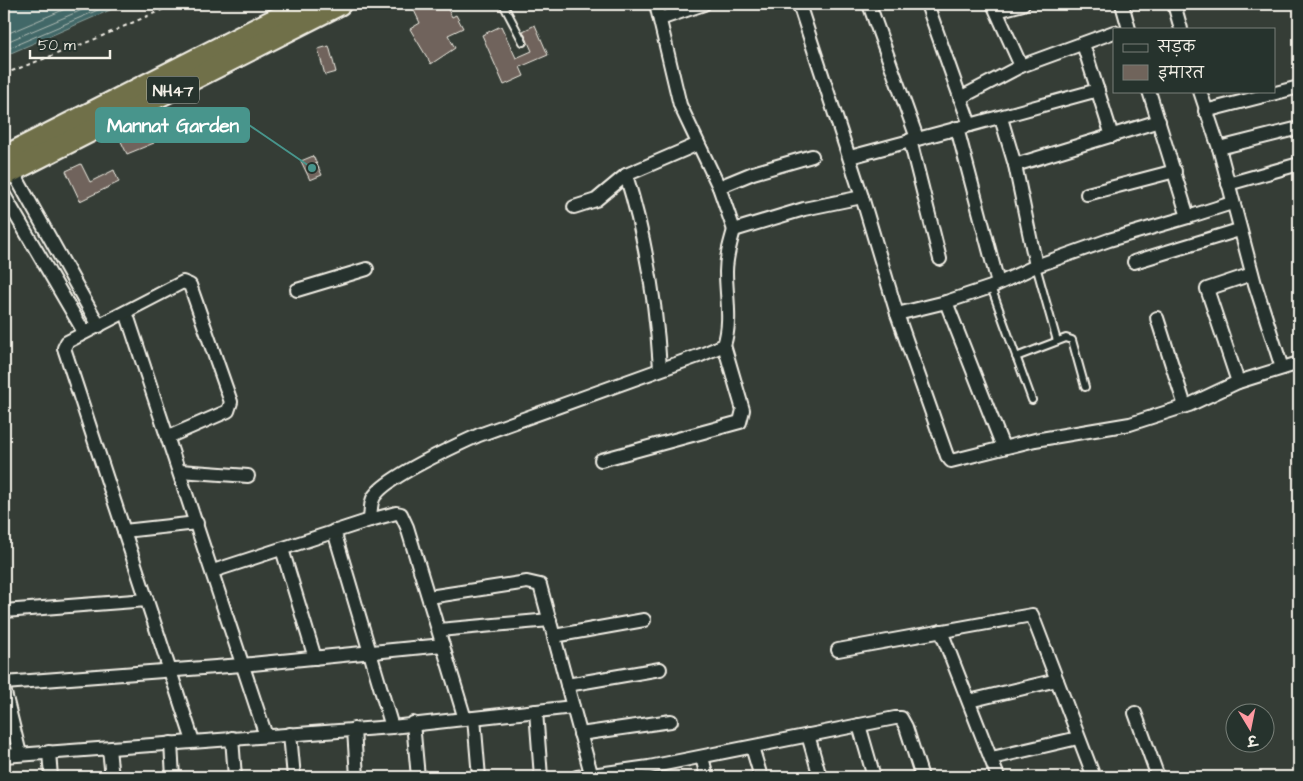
<svg xmlns="http://www.w3.org/2000/svg" width="1303" height="781" viewBox="0 0 1303 781" font-family="'Architects Daughter','Playpen Sans Deva',sans-serif">
<style>
.water{fill:#436867;stroke:#8a9f9b}
.lines{fill:none;stroke-linecap:round;stroke-linejoin:round}
.shore{stroke:#adbab4;stroke-width:1}
.building{fill:#70645b;stroke:#f4f1e8}
.service-casing{stroke:#f4f1e8;stroke-width:10}
.minor-casing{stroke:#f4f1e8;stroke-width:16}
.trunk-casing{stroke:#f4f1e8;stroke-width:25}
.path{stroke:#f4f1e8;stroke-width:2;stroke-dasharray:4 4;stroke-linecap:butt}
.service{stroke:#26332d;stroke-width:6}
.minor{stroke:#26332d;stroke-width:12}
.trunk{stroke:#6f704a;stroke-width:21}
.labels{text-anchor:middle;stroke-width:4;stroke-linejoin:round;paint-order:stroke}
.shield{fill:#26332d;stroke:#b6b8b0;stroke-width:1}
.shield-label{font-size:16px;font-weight:bold;fill:#f4f1e8}
.leader{fill:none;stroke:#48958c;stroke-width:2}
.callout-dot{fill:#48958c;stroke:#26332d;stroke-width:2}
.callout{fill:#48958c;stroke:#48958c;stroke-width:2}
.callout-label{font-size:19px;text-anchor:middle;font-weight:bold;fill:#fff}
</style>
<rect width="100%" height="100%" fill="#353d36"/>
<filter id="ink" filterUnits="userSpaceOnUse"><feTurbulence type="fractalNoise" baseFrequency=".02" numOctaves="2"/><feDisplacementMap in="SourceGraphic" scale="10" xChannelSelector="R" yChannelSelector="G"/><feConvolveMatrix kernelMatrix="1 2 1 2 8 2 1 2 1" color-interpolation-filters="sRGB"/></filter>
<g filter="url(#ink)">
<!-- water -->
<path class="water" d="M4,4h120l-120,52z"/>
<g class="lines">
<!-- shore -->
<g class="shore">
<path d="M4,35l73,-31"/>
<path d="M4,43l92,-39"/>
<path d="M4,50l108,-46"/>
</g>
</g>
<!-- building -->
<g class="building">
<path d="M411,4h34l7,13 4,-2 7,13 -15,7 7,13 -24,16 -21,-35 10,-6z"/>
<path d="M535,25l13,30 -28,12 4,9 -20,9 -22,-50 19,-9 15,32 16,-7 -9,-20z"/>
<path d="M329,46l7,26 -11,3 -7,-26z"/>
<path d="M144,121l10,22 -27,11 -10,-21z"/>
<path d="M313,156l9,19 -12,5 -9,-19z"/>
<path d="M81,164l9,18 24,-12 5,12 -39,19 -14,-30z"/>
</g>
<g class="lines">
<!-- service casing -->
<g class="service-casing">
<g id="service">
<path d="M503,4l20,38"/>
<path d="M1036,266l21,75"/>
<path d="M991,287l41,113"/>
<path d="M1016,357l50,-19 6,2 13,47"/>
</g>
</g>
<!-- minor casing -->
<g class="minor-casing">
<g id="minor">
<path d="M656,4l24,101 39,82 15,43 70,-21 58,-12 -63,-193"/>
<path d="M869,4l48,134"/>
<path d="M1122,4l7,25"/>
<path d="M1174,4l7,25"/>
<path d="M997,11l26,-7"/>
<path d="M660,19l44,-15"/>
<path d="M1083,44l29,92"/>
<path d="M1021,66l93,-34"/>
<path d="M1200,91l19,57 36,136 27,84"/>
<path d="M960,98l61,-32 -28,-62"/>
<path d="M1205,111l94,-24"/>
<path d="M1001,118l14,47 21,101"/>
<path d="M970,125l128,-35"/>
<path d="M957,128l41,155"/>
<path d="M910,140l30,119"/>
<path d="M1219,148l80,-20"/>
<path d="M850,157l120,-32 -43,-121"/>
<path d="M1015,165l144,-44"/>
<path d="M12,170l87,156"/>
<path d="M626,175c20,64 30,126 34,193"/>
<path d="M1228,184l71,-20"/>
<path d="M719,187l34,-14 59,-17"/>
<path d="M1087,194l88,-23"/>
<path d="M4,195l80,137"/>
<path d="M862,197l35,117 50,142 4,5 84,-21 95,-16 59,-19 49,-23 61,-19"/>
<path d="M574,207l22,-7 30,-25 72,-31"/>
<path d="M1188,217l44,-14"/>
<path d="M1134,262l105,-32"/>
<path d="M297,290l70,-21"/>
<path d="M946,302l57,145"/>
<path d="M126,312l140,424"/>
<path d="M897,314l49,-12 45,-15 45,-21 73,-26 79,-23 -39,-126"/>
<path d="M1157,318l28,88"/>
<path d="M1238,382l-31,-93 45,-15"/>
<path d="M168,437l60,-26 3,-9 -41,-117 -7,-3 -116,60 -3,6 129,393"/>
<path d="M601,460l139,-38 3,-12 -19,-65"/>
<path d="M180,471l68,5"/>
<path d="M370,520c1,-9 0,-20 6,-26 14,-18 81,-49 103,-59l222,-80 23,-10c8,-24 2,-49 2,-73 0,-15 4,-28 8,-42"/>
<path d="M124,531l73,-8"/>
<path d="M334,531l58,196"/>
<path d="M282,549l33,109"/>
<path d="M213,571l157,-51 26,-7 5,1 6,13 58,192"/>
<path d="M429,597l98,-15 13,3 52,192"/>
<path d="M4,611l143,-11"/>
<path d="M439,630l111,-10"/>
<path d="M941,631l57,146"/>
<path d="M554,636l90,-16"/>
<path d="M838,650l194,-35 62,162"/>
<path d="M4,683l238,-18 201,-20"/>
<path d="M567,685l93,-16"/>
<path d="M4,689l16,65"/>
<path d="M969,701l88,-21"/>
<path d="M536,711l5,66"/>
<path d="M1135,713l23,64"/>
<path d="M474,718l5,59"/>
<path d="M413,723l5,54"/>
<path d="M859,725l15,52"/>
<path d="M354,729l3,48"/>
<path d="M290,734l4,43"/>
<path d="M580,734l91,-13"/>
<path d="M808,735l12,42"/>
<path d="M232,738l3,39"/>
<path d="M171,743l2,34"/>
<path d="M752,747l9,30"/>
<path d="M109,749l3,28"/>
<path d="M49,752l2,25"/>
<path d="M4,756l388,-29 181,-20"/>
<path d="M702,757l5,20"/>
<path d="M992,758l86,-20"/>
<path d="M577,777l72,-10 246,-49h6l5,9 16,50"/>
</g>
</g>
<!-- trunk casing -->
<g class="trunk-casing">
<g id="trunk">
<path d="M4,157l302,-153"/>
<path d="M4,175l336,-171"/>
</g>
</g>
<!-- path -->
<path class="path" d="M4,74l89,-34 82,-36"/>
<!-- service -->
<use href="#service" class="service"/>
<!-- minor -->
<use href="#minor" class="minor"/>
<!-- trunk -->
<use href="#trunk" class="trunk"/>
</g>
</g>
<g class="labels">
<!-- shield labels -->
<rect class="shield" x="147" y="76.5" width="52" height="27" rx="4"/>
<g class="shield-label">
<text x="173" y="96">NH47</text>
</g>
</g>
<!-- callouts -->
<path class="leader" d="M312 168L249 125"/>
<circle class="callout-dot" cx="312" cy="168" r="5"/>
<rect class="callout" x="96" y="108" width="153" height="34" rx="5"/>
<g class="callout-label">
<text x="173" y="132">Mannat Garden</text>
</g>
<!-- margin -->
<rect width="1303" height="781" fill="none" stroke="#26332d" stroke-width="20"/>
<rect x="10" y="10" width="1283" height="761" fill="none" stroke="#f4f1e8" stroke-width="2" filter="url(#ink)"/>
<!-- legend -->
<rect x="1113" y="28" width="162" height="65" fill="#26332d" stroke="#787f78"/>
<rect x="1123" y="44" width="25" height="8" fill="#26332d" stroke="#787f78"/>
<text x="1158" y="52" font-size="15" fill="#f4f1e8">सड़क</text>
<rect x="1123" y="65" width="25" height="15" fill="#70645b" stroke="#787f78"/>
<text x="1158" y="78" font-size="15" fill="#f4f1e8">इमारत</text>
<!-- north arrow -->
<g transform="translate(1250 728) rotate(170)"><circle r="24" fill="#26332d" stroke="#787f78"/>
<path d="M0-4L9 19L0 12L-9 19Z" fill="#ff9aa2"/>
<text y="-8" font-size="14" font-weight="bold" text-anchor="middle" fill="#f4f1e8">उ</text>
</g>
<!-- scale -->
<path d="M30 50v8h80v-8" fill="none" stroke="#f4f1e8" stroke-width="2.5"/>
<text x="38" y="50" font-size="15" fill="#f4f1e8" stroke="#26332d" stroke-width="4" paint-order="stroke">50 m</text>
</svg>
